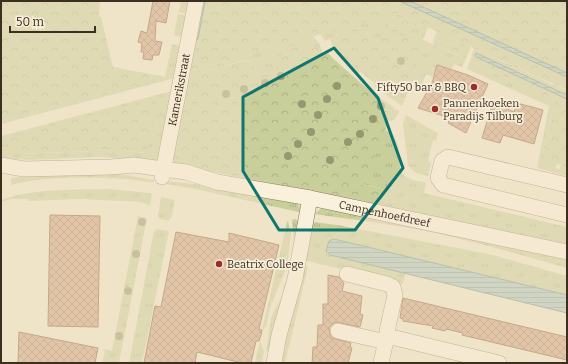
<svg xmlns="http://www.w3.org/2000/svg" width="568" height="364" viewBox="0 0 568 364" font-family="Bitter,serif">
<style>
.grass{fill:url(#grass-tufts);fill-rule:evenodd}
.forest{fill:url(#forest-crowns)}
.water{fill:url(#water-rules);stroke:#6f938a}
.building{fill:url(#building-cross-hatch);stroke:#8d5f41}
.lines{fill:none;stroke-linecap:round;stroke-linejoin:round}
.minor-casing{stroke:#8d765c;stroke-width:16}
.minor{stroke:#faf1dc;stroke-width:15}
.tree{fill:#96986f}
.marked{fill:none;stroke:#0f766e;stroke-width:3;stroke-linejoin:round}
.poi-dot{fill:#9e2a2b;stroke:#f7eed8;stroke-width:1.5}
.labels{text-anchor:middle;stroke-width:3.5;stroke-linejoin:round;paint-order:stroke}
.poi-label{font-size:11px;fill:#3d2e20;stroke:#f7eed8;text-anchor:start}
.street-label{font-size:11px;fill:#3d2e20;stroke:#f7eed8}
</style>
<defs>
<pattern id="grass-tufts" width="24" height="20" patternUnits="userSpaceOnUse"><rect width="24" height="20" fill="#c9cf9b"/><path d="M3 7l-1-3M5 7V3M7 7l1-3M15 17l-1-3M17 17v-4M19 17l1-3" fill="none" stroke="#aeb285"/></pattern>
<pattern id="forest-crowns" width="20" height="18" patternUnits="userSpaceOnUse"><rect width="20" height="18" fill="#c9cf9b"/><path d="M2 6a3 3 0 1 1 6 0M12 15a3 3 0 1 1 6 0" fill="none" stroke="#aeb285"/></pattern>
<pattern id="water-rules" width="6" height="5" patternUnits="userSpaceOnUse"><rect width="6" height="5" fill="#a9c4bc"/><path d="M0 2.5h6" fill="none" stroke="#8ba098"/></pattern>
<pattern id="building-cross-hatch" width="8" height="8" patternUnits="userSpaceOnUse"><rect width="8" height="8" fill="#cf9f7d"/><path d="M0 0l8 8M0 8l8-8" fill="none" stroke="#a98266"/></pattern>
</defs>
<rect width="100%" height="100%" fill="#f0e4c8"/>
<!-- grass -->
<g class="grass">
<path d="M181,1h9l-2,13 -9,-2z"/>
<path d="M396,13l32,14 -5,13 43,19 -4,8 -8,-3 -3,6 -14,-5 -4,12 -7,-3 -5,13 -3,-1 1,-3 -6,-2 -11,25 -28,-20 16,-19 -15,-13 -17,20 -23,-22 -5,-13 -5,2 -5,-7zM396,17l1,1 19,18 -12,-5 -13,-13zM359,28l8,4 2,8 -31,9 -3,-4 1,-10z"/>
<path d="M178,14l9,2 -4,19 -3,2 -6,-2z"/>
<path d="M437,31l34,16 -1,2 -18,-7 -2,3 -16,-7z"/>
<path d="M313,36l6,7 5,13 5,-2 9,11v63l32,-37 18,16 7,4 1,-2 3,2c-3,7 -4,11 -13,10l-3,8c28,12 7,39 25,49 5,3 13,3 18,5l-2,10 143,34v20l-217,-49 -180,-36 15,-89zM244,60c8,-1 10,5 12,13l102,110 31,8 -215,-29 16,-86z"/>
<path d="M172,44l8,2 -5,32 -174,46v-3l159,-42 -10,-2v-3l15,3z"/>
<path d="M474,48l93,43v2l-94,-42z"/>
<path d="M470,61l85,40 -12,50 7,16 9,2 2,-4 6,2v9l-30,-8 12,-62 -82,-37z"/>
<path d="M172,91l-13,67 -3,3 -56,-4 -71,3 -28,-2v-22zM156,99l-9,54 -30,-3 -100,4z"/>
<path d="M406,115l32,18 -2,8 -3,-1 -5,21 3,2 -3,13 -12,-3 -8,-7 -5,-42z"/>
<path d="M120,174l34,6v2c-9,0 -18,-2 -28,-3 -33,-2 -83,-3 -115,6v-7l18,-2z"/>
<path d="M164,181l50,5 78,15 6,3 5,9 -112,-25 -26,-4z"/>
<path d="M108,189l43,4 1,1 -2,11 -10,-3 -59,-3 -53,2v-2h-17l-10,3v-2c34,-12 72,-10 107,-11z"/>
<path d="M161,197l14,3 -4,19h-2v2l-9,-2 -2,-3z"/>
<path d="M323,207l244,52v9c-42,-12 -84,-24 -127,-34 -41,-9 -84,-14 -126,-20z"/>
<path d="M138,216l9,2 -28,145h-17l3,-12 -3,-2 10,2z"/>
<path d="M295,219l4,2 -7,36 2,-16 -2,-21z"/>
<path d="M288,221l3,13 -4,33 -16,38 -5,21 -3,4h-1l25,-108z"/>
<path d="M314,222l23,3 152,29 78,22v19l-232,-56 -6,4 1,12 75,18 -2,11 -100,-24 5,-34z"/>
<path d="M157,229l12,2 -27,132h-13l25,-131z"/>
<path d="M294,266l-23,87 -5,-2 5,-33 4,-9 8,-14 1,-8 4,-10z"/>
<path d="M303,266l5,1 -23,96h-8z"/>
<path d="M260,341l4,10 -2,12h-7z"/>
</g>
<!-- forest -->
<g class="forest">
<path d="M1,1h99l-1,15 2,1 12,50 37,7v3l12,2 -161,42z"/>
<path d="M199,1h368v89l-171,-77 -211,60z"/>
<path d="M396,17l20,9 2,5 -2,5 -12,-5 -12,3 21,3 10,6 -25,57c-22,-15 -42,-31 -62,-50l2,-1c-15,-17 21,-23 26,-20 4,3 4,8 5,11l22,-6 -3,-12 2,-3z"/>
<path d="M434,38l16,7 2,-3 18,7 -4,10 -33,-15z"/>
<path d="M308,42l5,2 9,10 5,-1 44,39 24,16 -34,76 28,7 -7,14 -27,-9 -1,3 -184,-35 16,-79h2l2,-9 56,-16 7,3 3,10 26,-8c0,-3 -2,-6 -1,-9 0,-10 20,-12 27,-14z"/>
<path d="M473,51l94,42v2l-91,-42 -1,2 1,2 91,42v68l-10,-3 -2,4 -5,-1 -7,-16 12,-50 -85,-40z"/>
<path d="M157,98l-10,55 -30,-3 -100,4 -11,-16z"/>
</g>
<!-- water -->
<g class="water">
<path d="M201,1h4l-7,38 -2,1h-1z"/>
<path d="M399,1h11l157,72v4z"/>
<path d="M476,53l91,42v4l-91,-42 -1,-2z"/>
<path d="M334,239l233,56v18l-237,-58 -4,-4 3,-10z"/>
</g>
<!-- building -->
<g class="building">
<path d="M153,1h17l-4,22 -10,-2 -1,20 7,1 -3,13h-6l-1,5 -9,-1 1,-7h-3l1,-9 -4,-1 3,-11 6,2z"/>
<path d="M437,65l31,10 20,9 -22,49 -18,-10 2,-5 -32,-10 14,-25z"/>
<path d="M493,102l21,10 3,-9 26,7 -9,34 -31,-9 -3,8 -18,-5z"/>
<path d="M50,215l50,1 -2,111 -50,-1z"/>
<path d="M176,232l53,10v-9l50,12 -20,84 3,1 -1,5 -2,6h-3l-5,22h-9l-45,-11 -2,11h-51l11,-57 6,1z"/>
<path d="M328,275l11,2 5,6 -2,8 20,5 -2,18 3,1 -3,12 -24,-5 -5,3 -2,4 1,5 2,4 19,5 -1,4 2,1 -4,15h-36l1,-16h4l1,-22h5v-21h5z"/>
<path d="M403,298l164,39v23l-105,-25 1,-2 -17,-4 -1,2 -13,-3 1,-2 -30,-5v-2l-3,-1z"/>
<path d="M19,332l79,16 -3,15h-77z"/>
</g>
<g class="lines">
<!-- minor casing -->
<g class="minor-casing">
<g id="minor">
<path id="s1" d="M1,165l23,4 87,-2 23,-2 29,4 23,3 31,10 93,16 257,54"/>
<path id="s2" d="M162,177l34,-176"/>
<path d="M567,185l-119,-28 -6,4 -4,17 5,7 124,30"/>
<path d="M347,274l40,10 6,3 2,8 -8,36v5"/>
<path d="M338,331l48,11"/>
<path d="M274,363l5,-28 16,-56 15,-81"/>
<path d="M381,363l6,-27 112,27"/>
</g>
</g>
<!-- minor -->
<use href="#minor" class="minor"/>
</g>
<!-- trees -->
<g class="tree">
<circle cx="401" cy="61" r="4"/>
<circle cx="281" cy="76" r="4"/>
<circle cx="265" cy="83" r="4"/>
<circle cx="337" cy="86" r="4"/>
<circle cx="244" cy="89" r="4"/>
<circle cx="390" cy="89" r="4"/>
<circle cx="226" cy="94" r="4"/>
<circle cx="327" cy="99" r="4"/>
<circle cx="302" cy="104" r="4"/>
<circle cx="381" cy="106" r="4"/>
<circle cx="318" cy="115" r="4"/>
<circle cx="373" cy="119" r="4"/>
<circle cx="311" cy="132" r="4"/>
<circle cx="360" cy="134" r="4"/>
<circle cx="348" cy="142" r="4"/>
<circle cx="298" cy="144" r="4"/>
<circle cx="288" cy="156" r="4"/>
<circle cx="330" cy="160" r="4"/>
<circle cx="142" cy="222" r="4"/>
<circle cx="136" cy="254" r="4"/>
<circle cx="128" cy="291" r="4"/>
<circle cx="119" cy="336" r="4"/>
</g>
<!-- marked area -->
<path d="M0 0H568V364H0ZM334,48l44,50 25,70 -48,62h-76l-36,-59v-74z" fill="#f0e4c8" fill-opacity=".55" fill-rule="evenodd"/>
<path class="marked" d="M334,48l44,50 25,70 -48,62h-76l-36,-59v-74z"/>
<!-- markers -->
<g class="poi-dot">
<circle cx="474" cy="87" r="4"/>
<circle cx="435" cy="109" r="4"/>
<circle cx="219" cy="264" r="4"/>
</g>
<g class="labels">
<!-- poi labels -->
<g class="poi-label">
<text x="466" y="91" text-anchor="end">Fifty50 bar &amp; BBQ</text>
<text x="443" y="107">Pannenkoeken<tspan x="443" dy="13">Paradijs Tilburg</tspan></text>
<text x="227" y="268">Beatrix College</text>
</g>
<!-- street labels -->
<g class="street-label">
<text dy="4" stroke="none"><textPath href="#s2" startOffset="89">Kamerikstraat</textPath></text>
<text dy="4" stroke="none"><textPath href="#s1" startOffset="389">Campenhoefdreef</textPath></text>
</g>
</g>
<!-- border -->
<rect width="568" height="364" fill="none" stroke="#3d2e20" stroke-width="4"/>
<!-- scale -->
<path d="M10 26v6h85v-6" fill="none" stroke="#3d2e20" stroke-width="2"/>
<text x="16" y="26" font-size="12" fill="#3d2e20" stroke="#f7eed8" stroke-width="3" paint-order="stroke">50 m</text>
</svg>
